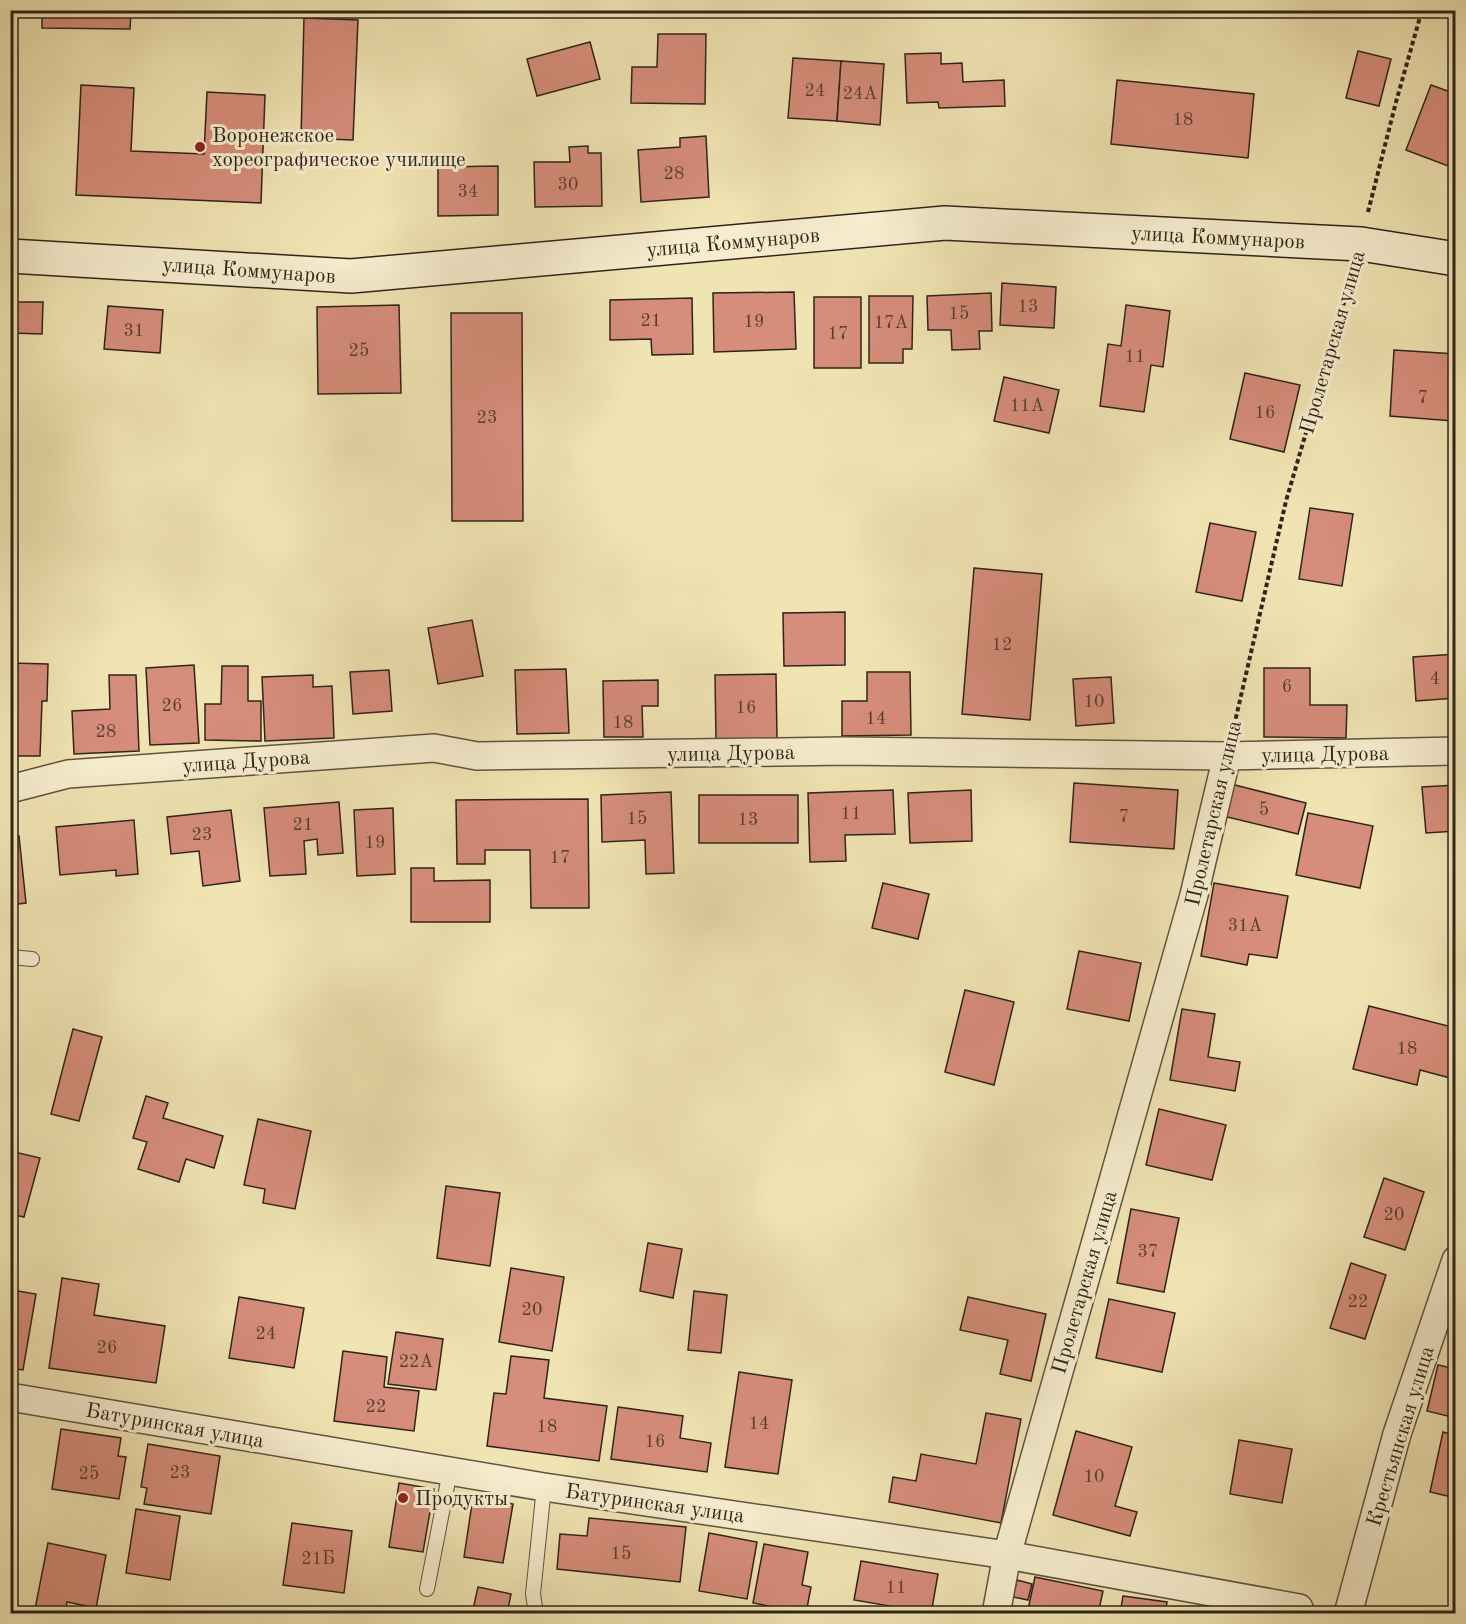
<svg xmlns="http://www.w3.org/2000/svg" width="1466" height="1624" viewBox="0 0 1466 1624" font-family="'Old Standard TT',serif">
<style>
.building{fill:#d68d7b;stroke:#2e241a;stroke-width:1.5}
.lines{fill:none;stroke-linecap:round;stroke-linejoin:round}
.lane-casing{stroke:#5f5440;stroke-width:16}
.street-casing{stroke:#5f5440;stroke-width:30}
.secondary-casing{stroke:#2e241a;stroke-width:36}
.path{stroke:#2e241a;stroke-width:4;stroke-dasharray:4.5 3;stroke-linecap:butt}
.lane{stroke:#f6edce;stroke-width:14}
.street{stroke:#f6edce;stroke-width:27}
.secondary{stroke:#f6edce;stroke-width:33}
.poi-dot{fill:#8f2418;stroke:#f6edce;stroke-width:2}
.labels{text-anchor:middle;stroke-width:6;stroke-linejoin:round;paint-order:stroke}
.number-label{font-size:18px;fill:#583e32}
.poi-label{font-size:21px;fill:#2e241a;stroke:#f6edce;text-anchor:start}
.street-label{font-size:21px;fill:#2e241a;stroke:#f6edce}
</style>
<rect width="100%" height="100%" fill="#f1e4b3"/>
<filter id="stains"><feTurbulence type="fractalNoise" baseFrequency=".00333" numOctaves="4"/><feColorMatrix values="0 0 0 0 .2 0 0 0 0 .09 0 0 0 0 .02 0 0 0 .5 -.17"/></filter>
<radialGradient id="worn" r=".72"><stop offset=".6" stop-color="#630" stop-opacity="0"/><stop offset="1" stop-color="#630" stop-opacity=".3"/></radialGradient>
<!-- building -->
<g class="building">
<path d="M42,10h89l-1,19 -88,-1z"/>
<path d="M304,18l54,2 -5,120 -52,-2z"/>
<path d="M658,34h48l-1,70 -74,-1 1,-36h25z"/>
<path d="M590,42l10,37 -63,17 -10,-37z"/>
<path d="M1358,51l33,8 -12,47 -33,-8z"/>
<path d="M941,53v11l21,-1 1,19 41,-2 1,26 -66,2 -1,-6 -31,1 -2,-49z"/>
<path d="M793,58l48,3 -4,60 -49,-3z"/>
<path d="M841,61l43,3 -4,61 -43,-4z"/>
<path d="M1117,80l137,14 -6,64 -137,-14z"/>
<path d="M81,85l53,3 -3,63 73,3 3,-62 58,3 -4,108 -185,-8z"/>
<path d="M1431,85l25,9v75l-50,-19z"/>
<path d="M706,136l3,61 -68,5 -3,-52 42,-3v-9z"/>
<path d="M588,146v7h13l1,53 -67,1 -1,-45h36l-1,-15z"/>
<path d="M498,166v49l-60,1v-49z"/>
<path d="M1002,283l54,4 -2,41 -54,-3z"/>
<path d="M794,292l2,57 -82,3 -1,-59z"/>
<path d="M991,293l1,38h-13l1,18 -28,1 -1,-20h-23l-1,-34z"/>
<path d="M869,296h44l-1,53h-9v14h-34z"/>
<rect x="814" y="297" width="47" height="71"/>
<path d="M692,298l1,56 -41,1 -1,-16 -41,1v-40z"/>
<path d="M10,302h33l-1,32 -32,-1z"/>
<path d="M399,305l2,88 -83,1 -1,-87z"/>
<path d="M1126,305l44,6 -7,56 -12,-2 -7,47 -44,-6 8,-62 13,2z"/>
<path d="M108,306l55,4 -3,43 -56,-4z"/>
<path d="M451,313h71l1,208h-71z"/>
<path d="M1394,350l62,4 -3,67 -63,-5z"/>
<path d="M1245,373l55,12 -16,67 -54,-13z"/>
<path d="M1004,377l55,13 -10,43 -55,-12z"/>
<path d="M1310,508l43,6 -11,72 -43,-7z"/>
<path d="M1210,523l46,9 -14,69 -46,-9z"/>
<path d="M974,568l68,6 -12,146 -68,-6z"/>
<path d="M845,612v53l-61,1 -1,-53z"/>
<path d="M472,620l11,56 -45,8 -10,-56z"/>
<path d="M1456,654v44l-40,3 -3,-44z"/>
<path d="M10,663l38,1 -1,37h-5l-2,55h-30z"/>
<path d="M194,665l5,78 -49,2 -4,-77z"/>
<path d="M222,666h26v35h13v40l-56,-1v-36h16z"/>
<path d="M1264,668h46v37h37l-1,33 -82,-1z"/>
<path d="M566,669l3,64 -52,1 -2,-64z"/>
<path d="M389,670l3,41 -39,3 -3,-42z"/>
<path d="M867,672h43l1,63 -69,1v-35h25z"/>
<path d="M776,674l1,65 -61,1 -1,-65z"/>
<path d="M109,675h27l3,76 -65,3 -2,-43 38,-2z"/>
<path d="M313,675v12l19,-1 2,52 -69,3 -3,-64z"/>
<path d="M1111,677l3,46 -38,3 -3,-47z"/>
<path d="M658,680v26h-16l1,31h-39l-1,-56z"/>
<path d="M1074,783l104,7 -4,59 -104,-7z"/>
<path d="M1231,784l75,19 -8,31 -75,-18z"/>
<path d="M1456,785v46l-30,2 -4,-46z"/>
<path d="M893,790l2,44 -50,1 1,26 -36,1 -2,-69z"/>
<path d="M971,790l1,51 -62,2 -2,-50z"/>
<path d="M671,792l3,81 -28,1 -1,-34 -43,2 -1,-47z"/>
<rect x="699" y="795" width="99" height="48"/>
<path d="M588,799l1,109h-58l-1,-58h-45v14h-28l-1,-64z"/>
<path d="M339,802l4,51 -25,2 -1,-16 -13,2 2,33 -36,2 -6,-68z"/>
<path d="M393,808l2,66 -38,2 -3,-66z"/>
<path d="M231,810l9,71 -37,5 -4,-35 -28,3 -4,-37z"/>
<path d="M1308,813l65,13 -13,62 -64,-13z"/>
<path d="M134,820l4,54 -22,2v-6l-56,5 -4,-48z"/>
<path d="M19,836l7,67 -16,2v-68z"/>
<path d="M411,868h23v13l56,-1v42h-79z"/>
<path d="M883,883l46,11 -11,45 -46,-11z"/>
<path d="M1214,883l74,13 -11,62 -28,-4 -2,11 -46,-9z"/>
<path d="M1079,951l62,12 -12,58 -62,-12z"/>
<path d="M965,990l49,12 -20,83 -49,-13z"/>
<path d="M1369,1006l87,22 -2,51 -34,-9 -3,15 -64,-16z"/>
<path d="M1182,1009l33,5 -7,43 32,5 -5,29 -65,-11z"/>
<path d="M73,1029l29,8 -23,84 -28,-7z"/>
<path d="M146,1096l22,7 -5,15 60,18 -9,32 -28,-9 -7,23 -41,-13 9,-27 -14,-4z"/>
<path d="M1159,1109l67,16 -14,55 -66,-15z"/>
<path d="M258,1119l53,12 -16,78 -32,-6 2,-14 -21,-4z"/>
<path d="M10,1151l30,7 -16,59 -14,-3z"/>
<path d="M1384,1178l40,14 -19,58 -41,-13z"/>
<path d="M446,1186l54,7 -10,73 -53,-8z"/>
<path d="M1131,1209l48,9 -15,74 -47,-9z"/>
<path d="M648,1243l34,6 -9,49 -33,-7z"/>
<path d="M1351,1263l35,12 -21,64 -35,-11z"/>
<path d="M511,1268l53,9 -12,74 -53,-9z"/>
<path d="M62,1278l37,6 -5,31 71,11 -9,57 -107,-15z"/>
<path d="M12,1290l24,4 -13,76 -13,-2z"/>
<path d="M694,1291l33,4 -6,58 -33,-3z"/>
<path d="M239,1297l65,11 -10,60 -65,-10z"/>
<path d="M968,1297l78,17 -15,67 -31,-7 8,-34 -48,-10z"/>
<path d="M1109,1299l66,14 -13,59 -66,-14z"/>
<path d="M1456,1324v18l-5,-2z"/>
<path d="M396,1332l47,7 -7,51 -48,-6z"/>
<path d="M343,1351l44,6 -3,30 35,4 -5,40 -80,-10z"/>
<path d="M511,1356l38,4 -5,38 63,8 -8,55 -112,-15 7,-53 12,1z"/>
<path d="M1438,1365l18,4v49l-29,-7z"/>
<path d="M739,1372l53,8 -14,94 -53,-7z"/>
<path d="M618,1407l65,9 -3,22 31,5 -4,29 -96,-13z"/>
<path d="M986,1413l35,6 -20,104 -112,-21 4,-25 23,4 5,-27 55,10z"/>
<path d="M61,1429l60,9 -3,18 8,1 -7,42 -67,-10z"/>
<path d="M1076,1431l56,16 -17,59 22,6 -7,24 -77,-21z"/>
<path d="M1443,1432l13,3v63l-26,-6z"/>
<path d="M1239,1440l53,9 -10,54 -52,-9z"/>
<path d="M148,1444l72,12 -9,58 -67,-10 3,-16 -6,-1z"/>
<path d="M10,1454l5,1 -5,21z"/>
<path d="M399,1483l35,6 -11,63 -34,-5z"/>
<path d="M473,1497l40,7 -10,59 -39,-6z"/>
<path d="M136,1509l44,7 -10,64 -44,-7z"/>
<path d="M589,1518l97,9 -6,55 -123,-13 3,-35 27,2z"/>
<path d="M292,1523l60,8 -8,62 -61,-8z"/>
<path d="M709,1533l48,9 -10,57 -48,-8z"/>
<path d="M48,1543l58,12 -10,53 -29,-6 -2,12h-31z"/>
<path d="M764,1544l44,8 -6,33 9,2 -5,26 -53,-10z"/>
<path d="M861,1561l77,13 -7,40h-36l1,-7 -42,-7z"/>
<path d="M1035,1577l68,14 -5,23 -20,-4 -1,4h-50z"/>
<path d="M1017,1580l15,4 -4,16 -15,-3z"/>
<path d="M478,1587l33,7 -4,20h-35z"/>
<path d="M1123,1596l44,6 -2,12h-45z"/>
</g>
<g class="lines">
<!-- lane casing -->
<g class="lane-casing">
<g id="lane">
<path d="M10,957l22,2"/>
<path d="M427,1589l23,-118"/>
<path d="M536,1614l-3,-20 11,-107"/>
</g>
</g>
<!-- street casing -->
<g class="street-casing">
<g id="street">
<path d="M10,789l58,-15 366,-26 43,8 369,-5 381,5 229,-5"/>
<path d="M10,1397l534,90 463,68 292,53"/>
<path d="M996,1614l11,-59 187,-660 33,-139"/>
<path d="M1348,1614l49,-180 59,-174"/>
</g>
</g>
<!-- secondary casing -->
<g class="secondary-casing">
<path id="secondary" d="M10,256l341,20 594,-53 416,21 95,15"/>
</g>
<!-- path -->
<g class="path">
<path d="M1368,212l28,-110 26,-92"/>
<path d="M1234,726l52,-225 66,-226"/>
</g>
<!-- lane -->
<use href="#lane" class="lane"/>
<!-- street -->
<use href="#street" class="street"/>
<!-- secondary -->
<use href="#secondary" class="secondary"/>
</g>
<!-- markers -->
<g class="poi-dot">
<circle cx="200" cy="147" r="6"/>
<circle cx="403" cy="1498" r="6"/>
</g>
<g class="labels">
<!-- number labels -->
<g class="number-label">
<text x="815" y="96">24</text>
<text x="860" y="99">24А</text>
<text x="1183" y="125">18</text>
<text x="674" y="179">28</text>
<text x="568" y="190">30</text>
<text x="468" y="197">34</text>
<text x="1028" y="312">13</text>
<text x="959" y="319">15</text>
<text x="651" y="326">21</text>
<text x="754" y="327">19</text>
<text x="891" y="328">17А</text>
<text x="134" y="336">31</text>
<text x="838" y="339">17</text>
<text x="359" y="356">25</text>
<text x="1135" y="362">11</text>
<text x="1423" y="403">7</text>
<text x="1027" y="411">11А</text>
<text x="1265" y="418">16</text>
<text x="487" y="423">23</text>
<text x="1002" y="650">12</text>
<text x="1435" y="684">4</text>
<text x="1287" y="692">6</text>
<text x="1094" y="707">10</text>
<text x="172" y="711">26</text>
<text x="746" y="713">16</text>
<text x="876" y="724">14</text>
<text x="623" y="728">18</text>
<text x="106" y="737">28</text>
<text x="1264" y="815">5</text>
<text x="851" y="819">11</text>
<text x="1124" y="822">7</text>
<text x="637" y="824">15</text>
<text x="748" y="825">13</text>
<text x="303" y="830">21</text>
<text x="202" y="840">23</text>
<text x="375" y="848">19</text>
<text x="560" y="863">17</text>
<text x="1245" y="931">31А</text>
<text x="1407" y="1054">18</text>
<text x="1394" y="1220">20</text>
<text x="1148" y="1257">37</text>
<text x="1358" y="1307">22</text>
<text x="532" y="1315">20</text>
<text x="266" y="1339">24</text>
<text x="107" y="1353">26</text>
<text x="416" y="1367">22А</text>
<text x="376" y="1412">22</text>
<text x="759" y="1429">14</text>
<text x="547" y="1432">18</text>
<text x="655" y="1447">16</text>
<text x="180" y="1478">23</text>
<text x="89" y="1479">25</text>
<text x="1094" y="1482">10</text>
<text x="621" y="1559">15</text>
<text x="318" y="1564">21Б</text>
<text x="896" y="1593">11</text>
</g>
<!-- poi labels -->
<g class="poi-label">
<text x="212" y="142">Воронежское<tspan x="212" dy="24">хореографическое училище</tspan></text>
<text x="415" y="1505">Продукты</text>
</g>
<!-- street labels -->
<g class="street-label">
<text transform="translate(1218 237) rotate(3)" y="7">улица Коммунаров</text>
<text transform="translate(733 242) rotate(-5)" y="7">улица Коммунаров</text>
<text transform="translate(249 270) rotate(4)" y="7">улица Коммунаров</text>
<text transform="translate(1332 342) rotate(-74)" y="7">Пролетарская улица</text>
<text transform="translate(731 753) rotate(-1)" y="7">улица Дурова</text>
<text transform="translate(1325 754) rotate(-1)" y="7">улица Дурова</text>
<text transform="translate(246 761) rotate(-4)" y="7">улица Дурова</text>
<text transform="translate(1213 813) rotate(-77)" y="7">Пролетарская улица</text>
<text transform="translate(1084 1282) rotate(-74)" y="7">Пролетарская улица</text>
<text transform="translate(175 1425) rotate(10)" y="7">Батуринская улица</text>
<text transform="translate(1400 1436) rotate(-73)" y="7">Крестьянская улица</text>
<text transform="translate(655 1503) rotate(8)" y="7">Батуринская улица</text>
</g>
</g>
<!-- margin -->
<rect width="1466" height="1624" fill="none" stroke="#f1e4b3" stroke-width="36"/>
<rect x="12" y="12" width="1442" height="1600" fill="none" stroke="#2e241a" stroke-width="3"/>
<rect x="18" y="18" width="1430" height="1588" fill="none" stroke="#2e241a" stroke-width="1.5"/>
<rect width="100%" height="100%" filter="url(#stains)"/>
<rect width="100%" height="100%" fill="url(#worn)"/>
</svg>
